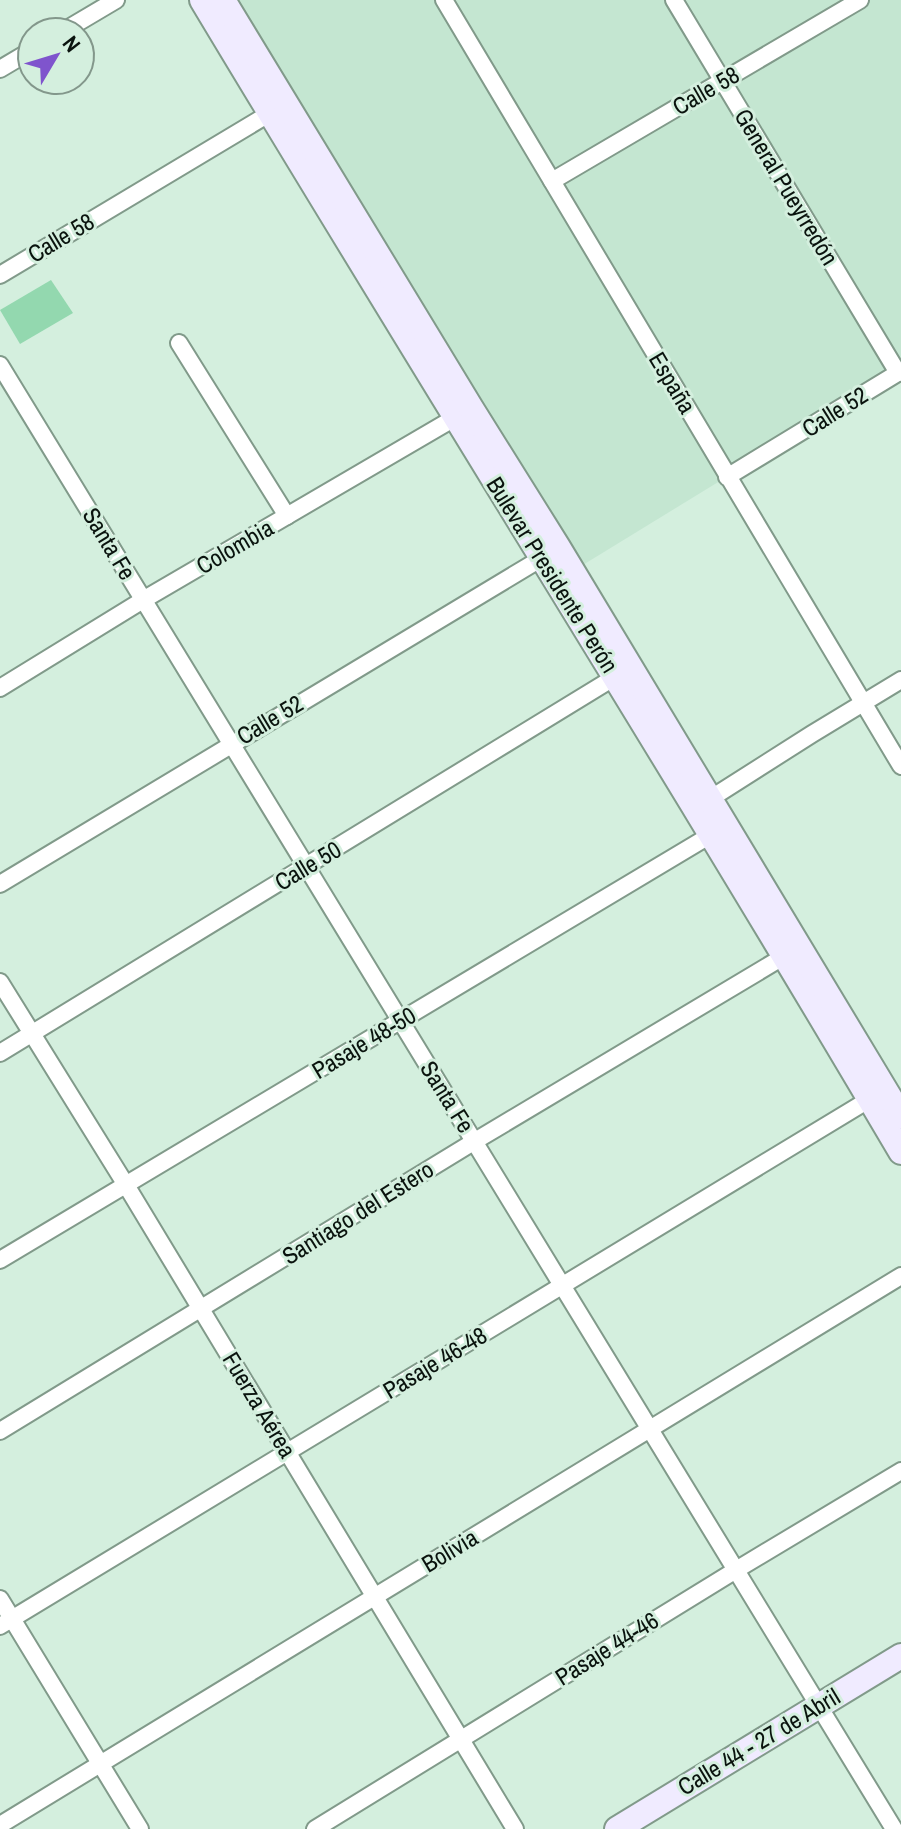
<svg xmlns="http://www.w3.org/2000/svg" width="901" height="1829" viewBox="0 0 901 1829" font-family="'Archivo Narrow',sans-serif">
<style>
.built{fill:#c4e6d1}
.green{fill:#93d8af}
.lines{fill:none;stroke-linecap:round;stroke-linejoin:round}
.street-casing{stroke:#819a8a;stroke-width:20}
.secondary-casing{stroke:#819a8a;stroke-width:28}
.street{stroke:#fff;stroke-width:16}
.secondary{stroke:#f0ebff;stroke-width:24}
.labels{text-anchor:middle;stroke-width:6;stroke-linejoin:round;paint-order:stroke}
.street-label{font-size:24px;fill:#0a130e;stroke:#d4efde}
</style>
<rect width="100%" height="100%" fill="#d4efde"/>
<!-- built -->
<path class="built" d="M226,0h675v370l-328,201z"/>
<!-- green -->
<path class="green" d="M51,280l22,33 -53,31 -20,-34z"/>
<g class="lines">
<!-- street casing -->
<g class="street-casing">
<g id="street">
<path d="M444,0l457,766"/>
<path d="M674,0l224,373"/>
<path d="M62,32l54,-32"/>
<path d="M0,69l32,-19"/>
<path d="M552,181l308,-181"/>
<path d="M0,275l277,-166"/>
<path d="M179,343l108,173"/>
<path d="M0,365l894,1464"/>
<path d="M727,477l174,-106"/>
<path d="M0,688l143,-88 320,-187"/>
<path d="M702,804l110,-70 89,-54"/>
<path d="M0,884l542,-326"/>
<path d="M0,982l126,203 389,644"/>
<path d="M0,1053l615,-376"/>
<path d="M0,1260l719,-430"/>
<path d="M0,1431l475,-290 318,-190"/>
<path d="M0,1599l140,230"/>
<path d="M0,1626l870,-527"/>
<path d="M0,1825l901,-549"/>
<path d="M315,1829l421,-259 165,-99"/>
</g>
</g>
<!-- secondary casing -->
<g class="secondary-casing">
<g id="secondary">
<path d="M202,0c231,385 471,765 699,1152"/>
<path d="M223,0l248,408 87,139 343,569"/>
<path d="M617,1829l284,-173"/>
</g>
</g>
<!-- street -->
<use href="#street" class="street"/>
<!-- secondary -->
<use href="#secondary" class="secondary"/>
</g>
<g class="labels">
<!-- street labels -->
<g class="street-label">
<text transform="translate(706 91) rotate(-30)" y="8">Calle 58</text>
<text transform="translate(786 187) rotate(59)" y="8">General Pueyrredón</text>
<text transform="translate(61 238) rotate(-31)" y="8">Calle 58</text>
<text transform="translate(672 383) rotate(59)" y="8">España</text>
<text transform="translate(835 412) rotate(-32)" y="8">Calle 52</text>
<text transform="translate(109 544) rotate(59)" y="8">Santa Fe</text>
<text transform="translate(235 547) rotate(-30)" y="8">Colombia</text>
<text transform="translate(552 575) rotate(58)" y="8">Bulevar Presidente Perón</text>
<text transform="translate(270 720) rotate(-31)" y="8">Calle 52</text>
<text transform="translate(308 866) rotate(-31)" y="8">Calle 50</text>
<text transform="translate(364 1043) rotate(-31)" y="8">Pasaje 48-50</text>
<text transform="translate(447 1097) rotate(58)" y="8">Santa Fe</text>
<text transform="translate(358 1213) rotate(-32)" y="8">Santiago del Estero</text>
<text transform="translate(435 1363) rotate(-31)" y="8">Pasaje 46-48</text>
<text transform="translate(259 1405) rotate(59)" y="8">Fuerza Aérea</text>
<text transform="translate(450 1551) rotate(-31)" y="8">Bolivia</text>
<text transform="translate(607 1649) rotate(-32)" y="8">Pasaje 44-46</text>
<text transform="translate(759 1742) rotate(-31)" y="8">Calle 44 - 27 de Abril</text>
</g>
</g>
<!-- north arrow -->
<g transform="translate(56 56) rotate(52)"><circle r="38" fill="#d4efde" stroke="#83978b" stroke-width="2"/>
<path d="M0-6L14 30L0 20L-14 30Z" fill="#7f54cd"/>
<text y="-12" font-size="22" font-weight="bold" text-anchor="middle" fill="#0a130e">N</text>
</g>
</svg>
